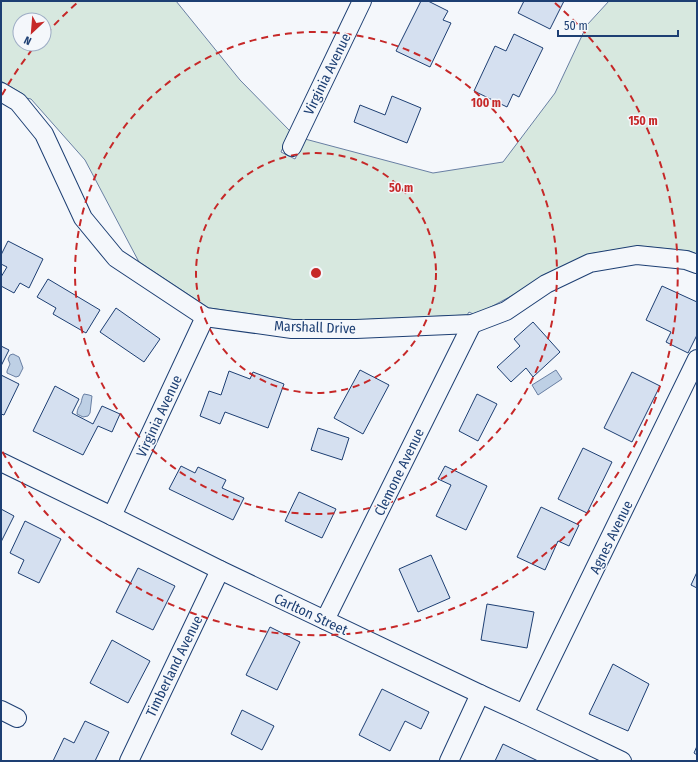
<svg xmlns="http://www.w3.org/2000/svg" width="698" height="762" viewBox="0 0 698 762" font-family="'Fira Sans Condensed',sans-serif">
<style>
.green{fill:#d7e8df;stroke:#687fa3;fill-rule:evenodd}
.water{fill:#bed0e5;stroke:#687fa3}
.building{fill:#d5e0f0;stroke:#1d3f73}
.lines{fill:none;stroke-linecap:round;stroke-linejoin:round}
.minor-casing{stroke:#1d3f73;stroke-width:20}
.minor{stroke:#f4f7fb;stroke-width:18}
.ring{fill:none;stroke:#c62828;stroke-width:2;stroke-dasharray:7 5}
.labels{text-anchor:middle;stroke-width:3;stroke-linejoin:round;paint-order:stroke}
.street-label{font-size:14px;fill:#1d3f73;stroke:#f4f7fb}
.centre{fill:#c62828;stroke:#f4f7fb;stroke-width:2}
.ring-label{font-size:12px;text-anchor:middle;font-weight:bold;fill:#c62828;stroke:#f4f7fb;stroke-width:3;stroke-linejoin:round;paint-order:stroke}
</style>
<rect width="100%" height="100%" fill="#f4f7fb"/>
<!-- green -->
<path class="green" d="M1,1h175l64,79 50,51 -9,21 14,7 10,-20 128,34 70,-11 52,-69 32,-68 22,-24h88v253l-8,-3 -50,-5 -50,8 -45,21 -29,19 -28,15 -14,5 -4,-2 -2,3 -110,5h-63l-85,-12 -70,-46 -54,-102 -54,-61 -5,-1 -3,-4 -22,-13zM20,20h24v24h-24z"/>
<!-- water -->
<g class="water">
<path d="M13,354l6,3 4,11 -4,8 -3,1 -9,-4v-2l3,-7 -2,-5 2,-4z"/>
<path d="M556,370l6,9 -24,16 -6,-10z"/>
<path d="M84,394l5,1 3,1 -2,17 -2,3 -5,1 -6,-3c0,-5 2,-7 4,-11 1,-4 1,-6 3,-9z"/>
</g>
<!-- building -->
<g class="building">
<path d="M421,1h7l20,10 -5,9 8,3 -21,44 -34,-16z"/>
<path d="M524,1h40l-14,28 -32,-16z"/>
<path d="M514,34l29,14 -24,49 -6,-3 -6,13 -33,-16 21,-45 11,5z"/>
<path d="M392,96l29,12 -14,35 -53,-21 6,-17 25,10z"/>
<path d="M8,241l35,18 -14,29 -9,-5 -6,10 -13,-7v-9l6,-10 -6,-3v-9z"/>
<path d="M48,279l52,31 -14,23 -33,-19 3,-6 -19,-11z"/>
<path d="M662,286l35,16v33l-9,18 -22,-11 5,-10 -25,-12z"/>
<path d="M116,308l44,31 -16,23 -44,-30z"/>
<path d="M533,322l27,30 -27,25 -7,-9 -15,14 -14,-15 23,-21 -6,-7z"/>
<path d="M1,346l8,4 -8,16z"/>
<path d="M360,370l29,15 -26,49 -29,-16z"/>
<path d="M229,371l21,8 3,-7 31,12 -16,44 -43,-16 -5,12 -20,-8 9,-25 12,4z"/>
<path d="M632,372l28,14 -28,56 -28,-14z"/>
<path d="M1,375l18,9 -15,31 -3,-1z"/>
<path d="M55,386l24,13 -7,14 21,11 9,-18 18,8 -8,18 -14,-6 -15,29 -50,-24z"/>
<path d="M477,394l20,10 -19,37 -19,-10z"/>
<path d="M318,428l31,10 -7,22 -31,-10z"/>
<path d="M583,448l29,14 -25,51 -29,-14z"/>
<path d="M181,466l14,7 3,-6 28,13 -4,8 22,10 -11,22 -64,-31z"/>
<path d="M445,466l42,20 -21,44 -30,-14 15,-31 -13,-6z"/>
<path d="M299,492l37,17 -14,29 -37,-17z"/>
<path d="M541,507l38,18 -10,21 -11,-5 -13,29 -28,-13z"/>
<path d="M1,509l13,7 -13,26z"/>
<path d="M25,521l36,18 -22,44 -21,-10 6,-13 -14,-7z"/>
<path d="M431,555l19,43 -32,14 -19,-43z"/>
<path d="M138,568l37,18 -22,44 -37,-18z"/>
<path d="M697,572v16l-6,-3z"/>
<path d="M487,604l47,8 -7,36 -46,-8z"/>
<path d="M270,627l30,15 -23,48 -31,-15z"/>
<path d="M112,640l38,21 -22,42 -38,-20z"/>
<path d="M613,664l36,20 -21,47 -39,-17z"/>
<path d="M382,689l47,23 -8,17 -16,-8 -15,30 -31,-16z"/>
<path d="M242,710l32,16 -12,24 -31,-16z"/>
<path d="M85,721l24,11 -14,29h-42l11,-23 10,5z"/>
<path d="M503,744l35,17h-43z"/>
<path d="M697,746v9l-3,-2z"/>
</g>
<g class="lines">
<!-- minor casing -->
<g class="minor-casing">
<g id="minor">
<path d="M1,92l17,10 26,32 39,84 33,40 89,59 87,12h64l116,-5 34,-13 40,-27 44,-21 47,-8 49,5 11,4"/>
<path d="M292,147l70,-146"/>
<path d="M1,462l111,54 108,54 260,124 44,20 98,47"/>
<path d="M112,516l93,-199"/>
<path d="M325,620l147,-296"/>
<path d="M1,710l16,8"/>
<path d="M524,714l173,-355"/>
<path d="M129,761l91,-191"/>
<path d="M449,761l31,-67"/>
</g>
</g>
<!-- minor -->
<use href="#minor" class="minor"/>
</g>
<!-- distance rings -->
<g class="ring">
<circle cx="316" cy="273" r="120"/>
<circle cx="316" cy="273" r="241"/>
<path d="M2 95A361 361 0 0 1 35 46M46 34A361 361 0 0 1 77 3M555 3A361 361 0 1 1 2 451"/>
</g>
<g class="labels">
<!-- street labels -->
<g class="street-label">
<text transform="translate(327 74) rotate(-64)" y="5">Virginia Avenue</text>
<text transform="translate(315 327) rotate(2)" y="5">Marshall Drive</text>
<text transform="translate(159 416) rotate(-65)" y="5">Virginia Avenue</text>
<text transform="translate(399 472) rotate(-64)" y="5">Clemone Avenue</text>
<text transform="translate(611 537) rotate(-64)" y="5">Agnes Avenue</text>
<text transform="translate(311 614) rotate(25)" y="5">Carlton Street</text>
<text transform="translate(174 666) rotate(-64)" y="5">Timberland Avenue</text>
</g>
</g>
<circle cx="316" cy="273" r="6" class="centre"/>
<g class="ring-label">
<text x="486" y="107">100 m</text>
<text x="643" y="125">150 m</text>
<text x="401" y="192">50 m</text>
</g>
<!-- border -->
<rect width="698" height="762" fill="none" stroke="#1d3f73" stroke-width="4"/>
<!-- north arrow -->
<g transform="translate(32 32) rotate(206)"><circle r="19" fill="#f4f7fb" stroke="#9eadc5"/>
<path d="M0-3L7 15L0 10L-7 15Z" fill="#c62828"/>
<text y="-6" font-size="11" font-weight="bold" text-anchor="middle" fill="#1d3f73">N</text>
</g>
<!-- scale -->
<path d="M558 30v6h120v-6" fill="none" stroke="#1d3f73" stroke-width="2"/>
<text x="564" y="30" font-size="12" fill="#1d3f73" stroke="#f4f7fb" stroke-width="3" paint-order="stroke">50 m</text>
</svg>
